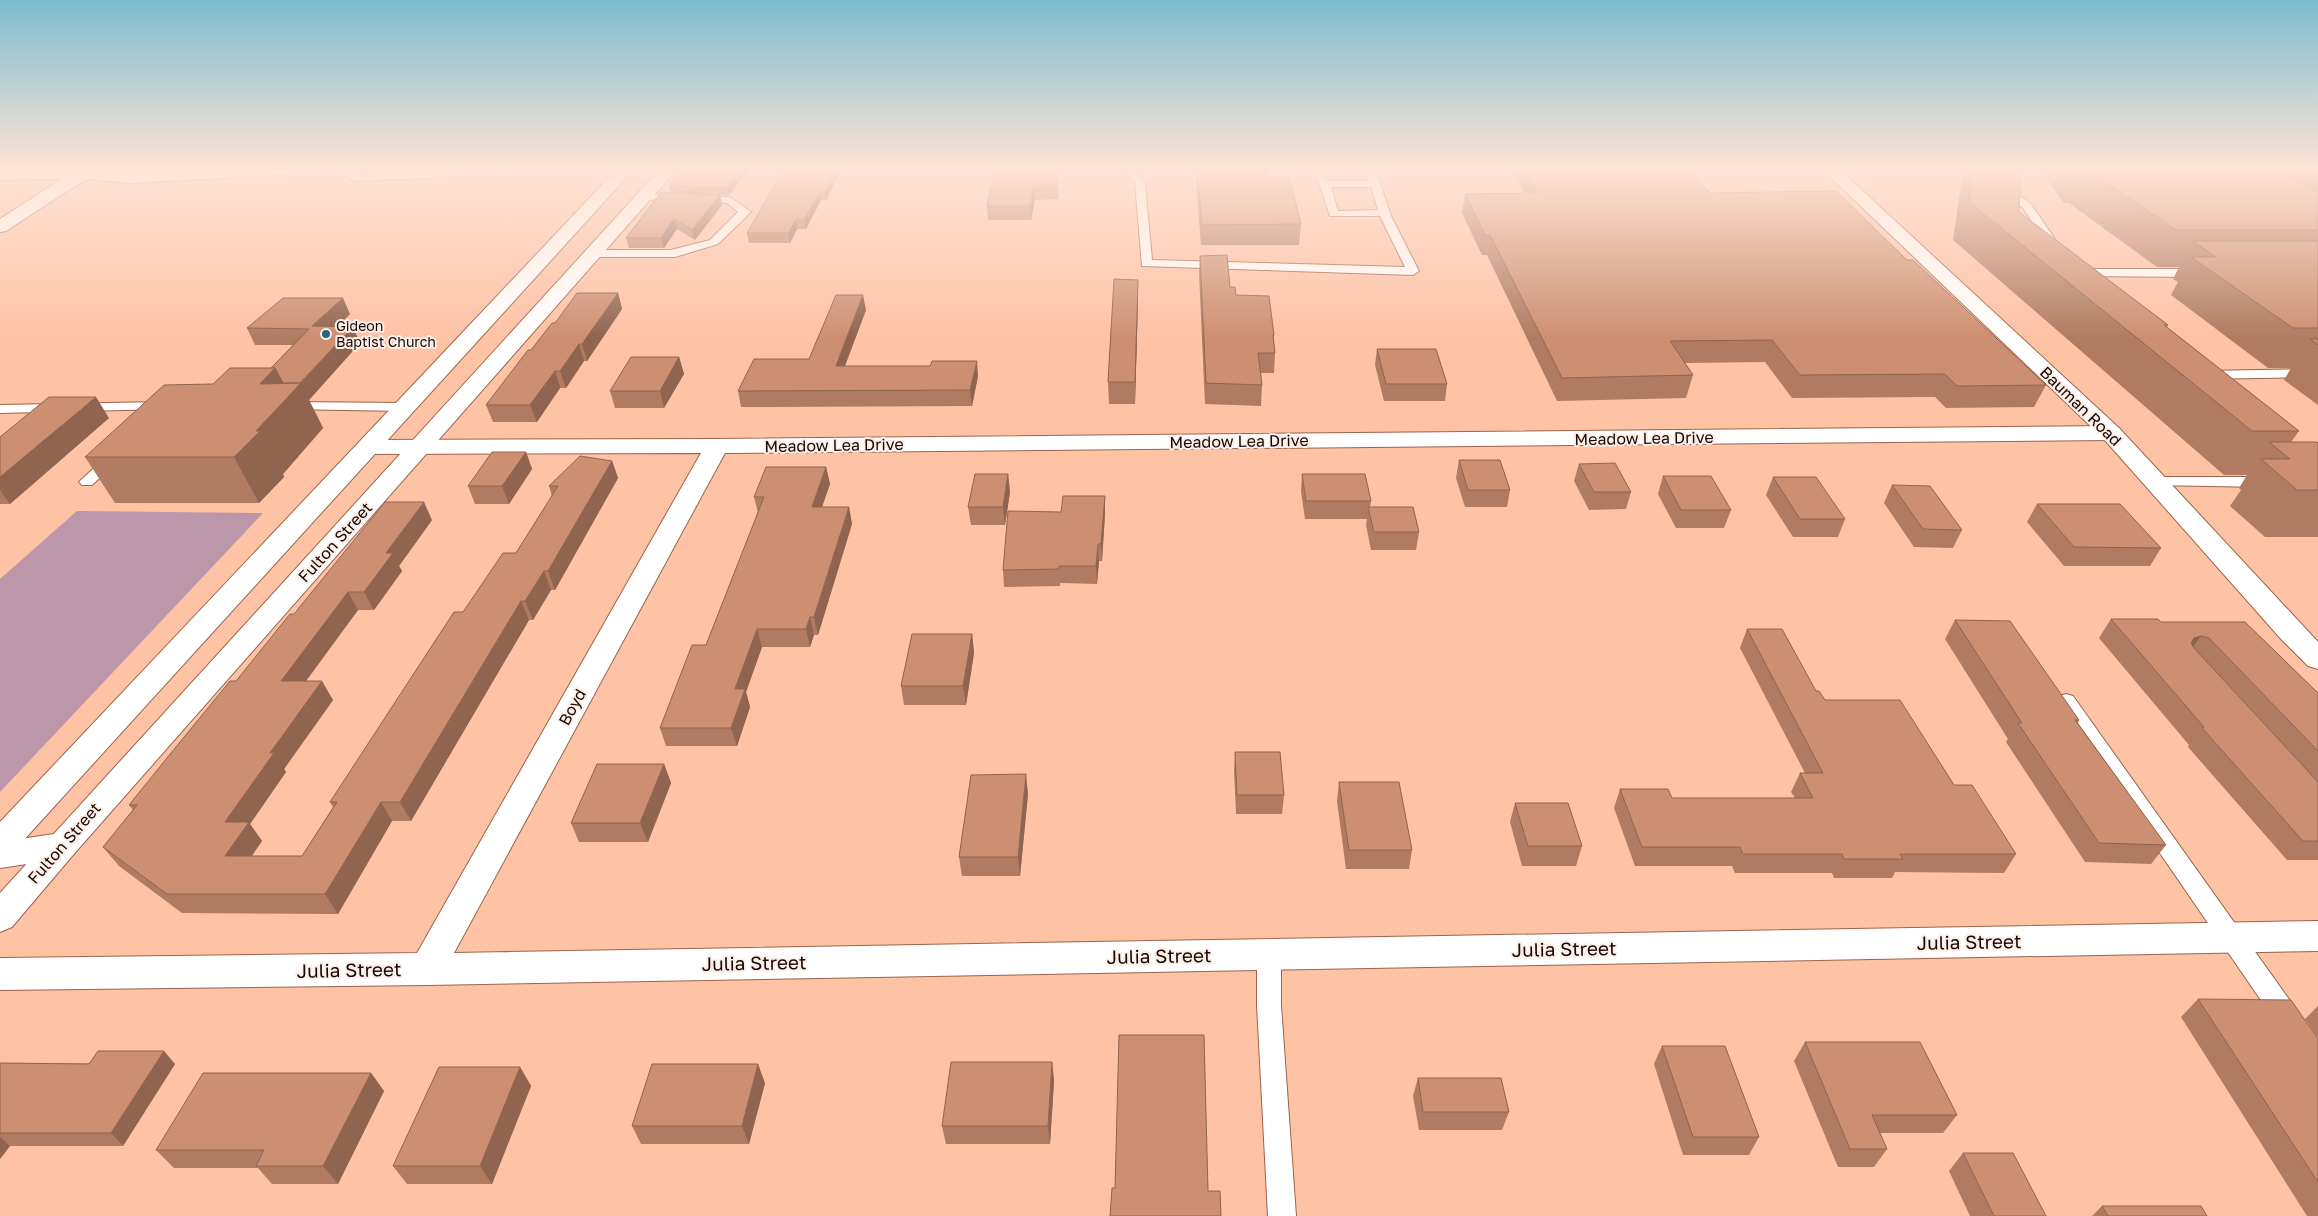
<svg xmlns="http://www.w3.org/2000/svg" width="2318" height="1216" viewBox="0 0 2318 1216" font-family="'Golos Text',sans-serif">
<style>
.green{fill:#bc96a9}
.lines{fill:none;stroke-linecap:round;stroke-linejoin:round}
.lane-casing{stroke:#9a644a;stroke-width:2}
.street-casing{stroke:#9a644a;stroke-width:2}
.secondary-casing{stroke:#9a644a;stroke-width:2}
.lane{fill:#fff;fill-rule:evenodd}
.street{fill:#fff;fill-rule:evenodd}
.secondary{fill:#fff;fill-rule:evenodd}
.wall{fill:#b07b61}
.shaded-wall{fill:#90644f}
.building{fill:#cd8f71;stroke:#90644f}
.poi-dot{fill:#29657c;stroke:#fcefe9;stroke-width:2}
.labels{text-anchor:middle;stroke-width:4;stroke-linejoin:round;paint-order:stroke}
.far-poi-label{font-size:14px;fill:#190600;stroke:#fcefe9;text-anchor:start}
.street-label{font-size:16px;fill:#190600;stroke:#fcefe9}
.near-street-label{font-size:19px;fill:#190600;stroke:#fcefe9}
</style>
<rect width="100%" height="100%" fill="#fec2a5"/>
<!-- green -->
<path class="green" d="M77,511l186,2 -263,279v-213z"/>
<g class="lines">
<!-- lane casing -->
<g class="lane-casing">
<g id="lane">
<path d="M349,168h10l-2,7 75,-3 8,-4h12l-8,7 -12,3 -78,3 -8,-4z"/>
<path d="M1122,168h48l-5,3h-30l10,12 7,77 253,7 -25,-51h-50l-16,-48h10l4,13h41l-4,-13h10l16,48 28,55 -6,4 -271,-9 -7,-83zM1331,187h40l7,23 -40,1z"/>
<path d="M1268,168h10l5,24 -1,2h-8l-1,-2z"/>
<path d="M1969,168h12l50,36 32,47 -2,2h-8l-30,-45z"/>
<path d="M644,194l86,3 21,15 -33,32 -43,13h-85l-2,-3 2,-3 4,-1h77l39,-10 28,-28 -11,-9 -87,-4 -1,-2z"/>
<path d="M2079,269h120l6,4 -6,4 -124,-1 -2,-3z"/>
<path d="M2318,369v8l-115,2 -7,-4 7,-4z"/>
<path d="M162,402l5,1 2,3 -2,3 -167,4v-8z"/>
<path d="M288,402l117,1 7,4 -7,4 -122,-2 -2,-3 2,-3z"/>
<path d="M113,453l5,2 3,3 -3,3 -26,24h-10l-3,-3 3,-3 26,-24z"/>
<path d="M2155,477h110l5,2 3,3 -3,3 -5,2 -115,-2 -3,-3 3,-3z"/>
<path d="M2066,694l7,2 225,316 3,8 -3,8 -9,3 -9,-3 -221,-322 -2,-5 2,-5z"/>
<path d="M1269,944l8,3 4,7v51l15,211h-28l-11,-211v-51l4,-7z"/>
</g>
</g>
<!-- street casing -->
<g class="street-casing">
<g id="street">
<path d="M85,168h20l-2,3 -31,17 -66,43 -6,1v-13l60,-39z"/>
<path d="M2111,426l8,2 4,5 -4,5 -8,2 -1386,13 -271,500 1864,-32v30l-1890,34 -428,5v-32l417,-5 284,-500 -333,1 -8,-2 -4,-5 4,-5 8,-2 349,-1z"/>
<path d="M61,833l12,4 5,9 -5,9 -12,4 -61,9v-26z"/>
</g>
</g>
<!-- secondary casing -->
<g class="secondary-casing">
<g id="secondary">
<path d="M238,168h84l-2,3 -6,2 -183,10 -46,-4 -85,1v-10l85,-1 46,4z"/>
<path d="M618,168h17l-623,685 -12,4v-35z"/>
<path d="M661,168h17l-605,687 -61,72 -12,5v-39z"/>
<path d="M1821,168h17l281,260 199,214v27l-10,-3 -27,-27 -178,-201z"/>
</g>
</g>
<!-- lane -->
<use href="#lane" class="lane"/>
<!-- street -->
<use href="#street" class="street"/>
<!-- secondary -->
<use href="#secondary" class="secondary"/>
</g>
<!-- wall -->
<g class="wall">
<path d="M842,168l-16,32h-5l-15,29h-9l-7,14h-41l-2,-10z"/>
<path d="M1196,168h68l1,9 36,47 -2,21h-98l-5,-66z"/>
<path d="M1510,168h180l20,25 197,67 139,125 -12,22 -88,1 -11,-11 -143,1 -27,-36 -80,1 8,12 -7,23 -129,3 -70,-146h-5l-20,-42 3,-19 59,-1z"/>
<path d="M1968,168h49l2,44 149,113 -1,2 132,104 -8,11 27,1v94h-53l-35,-31 11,-16 -2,-2 8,-13h-23l-271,-235 8,-55z"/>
<path d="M2039,168h279v237l-34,-25 7,-12h-23l-97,-73 7,-13 -5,-3 6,-12h-22l-88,-64h-5z"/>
<path d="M748,171l-19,24h-12h3l2,10 -27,35 -18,-11 -13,19h-35l-3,-10 45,-45 -2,-7z"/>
<path d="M994,175l64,10 1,14 -24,1 -4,20h-43l-1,-14z"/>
<path d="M1200,256l74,79v10l1,8 -1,20h-13l1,12 -1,21 -56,-2 -6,-130z"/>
<path d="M1138,280v20l-3,104h-26l-1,-22z"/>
<path d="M618,293l4,16 -35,52h-3l-18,27h-6l-23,34h-44l-7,-17 45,-55 24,-27z"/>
<path d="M866,310l-21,56 133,10 -6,30 -231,1 -3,-16 71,-32z"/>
<path d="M350,314l-13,13 23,16 -51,57 14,28 -40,46 1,3 -25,26h-144l-30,-46 128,-73 58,-16 22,-23h-38l-8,-17z"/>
<path d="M1377,349l70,35 -2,17h-61l-9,-36z"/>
<path d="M679,357l5,17 -20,34h-49l-5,-17z"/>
<path d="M109,418l-99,86h-10v-67z"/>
<path d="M526,452l6,17 -23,35h-34l-7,-18z"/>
<path d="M1459,460l51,30 -3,17h-42l-9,-29z"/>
<path d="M612,461l6,17 -63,112h-4l-18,30h-4l-118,201h-19l-54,93 -156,-1 -63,-47 -16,-19 30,-37 -4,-5 165,-191 138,-94 -33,46 3,5 -28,39h-16l-52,71 27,19 -49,69 2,3 -36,52 12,17 -10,15h50l31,-49 -3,-5 133,-190 53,-59 36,-57 -3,-10z"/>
<path d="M1579,464l52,28 -5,17 -37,1 -15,-29z"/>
<path d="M826,467l4,17 -8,23h27l3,17 -34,111h-4l-4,12h-48l-16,45 4,15 -13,39h-71l-6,-18 46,-83 52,-132 -4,-16z"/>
<path d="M1008,474l2,18 -5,33h-34l-3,-18z"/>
<path d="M1302,474l69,27 -1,6 49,25 -3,18h-45l-5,-25 1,-6h-62l-4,-28z"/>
<path d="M1663,476l68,34 -7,18h-48l-18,-34z"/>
<path d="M1773,477l72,42 -7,18h-45l-27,-42z"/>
<path d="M1892,485l70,45 -9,18 -39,-1 -30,-44z"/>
<path d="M1105,496v18l-3,47h-3l-2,23 -37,-1v3l-56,1 -1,-17z"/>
<path d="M2037,504l124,44 -11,18h-86l-37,-44z"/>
<path d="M2111,619l50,3h84l73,71v167h-31l-99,-113 1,-2 -90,-107z"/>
<path d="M1955,620l124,100 -1,3 88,122 -15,19 -66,-2 -79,-120 2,-3 -63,-100z"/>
<path d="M1747,629l69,62 9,9 129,85 62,69 -12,19 -109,-1 -3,6h-58l-2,-5h-97l-3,-7h-97l-21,-58 6,-19 52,9h123l-4,-6 9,-19h5l-65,-125z"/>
<path d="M972,634l2,19 -8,52h-62l-3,-19z"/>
<path d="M1235,752l49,43 -2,19h-46l-2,-43z"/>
<path d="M664,764l7,19 -23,59h-69l-8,-19z"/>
<path d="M1339,782l73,68 -3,19h-63l-9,-68z"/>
<path d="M1028,794l-8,82h-58l-3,-19z"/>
<path d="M1515,803l67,43 -6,20h-54l-12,-44z"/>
<path d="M2198,999l120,40v177h-11l-126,-199z"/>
<path d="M2318,1006v32l-13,-19z"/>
<path d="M1805,1042l152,73 -14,18h-63l7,16 -13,18h-36l-44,-106z"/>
<path d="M1662,1046l97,91 -10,18h-66l-29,-91z"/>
<path d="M1052,1062l2,19 -4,63h-104l-4,-18z"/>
<path d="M0,1063l175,1 -52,82h-113l-10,13z"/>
<path d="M520,1067l11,19 -39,98h-85l-14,-18z"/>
<path d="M371,1073l13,18 -46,93h-66l-14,-16h-84l-18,-18z"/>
<path d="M1418,1078l91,34 -7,18h-83l-6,-34z"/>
<path d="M765,1083l-16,61h-108l-9,-18z"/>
<path d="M1963,1153l83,63h-76l-21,-45z"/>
<path d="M2102,1206l105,10h-115z"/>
</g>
<!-- shaded-wall -->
<g class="shaded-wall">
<path d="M743,168h4l1,3 -19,24 -2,-7z"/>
<path d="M836,168h6l-16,32 -1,-8z"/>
<path d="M1034,186l1,14 -4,20 -1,-14z"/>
<path d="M820,192l1,8 -15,29 -2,-9z"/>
<path d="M720,195l2,10 -27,35 -3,-10z"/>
<path d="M674,219l3,10 -13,19 -3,-10z"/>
<path d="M796,220l1,9 -7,14 -2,-10z"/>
<path d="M1138,280v20l-3,104v-22z"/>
<path d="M618,293l4,16 -35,52 -5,-17z"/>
<path d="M863,295l3,15 -27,71 -3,-15z"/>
<path d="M343,298l7,16 -30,29 -8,-17z"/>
<path d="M353,327l7,16 -51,57 14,28 -40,46 1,3 -25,26 -25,-46 22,-26 4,-47 15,-16 25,16z"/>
<path d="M579,344l5,17 -18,27 -6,-17z"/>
<path d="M679,357l5,17 -20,34 -4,-17z"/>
<path d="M977,361l1,15 -6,30 -2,-16z"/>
<path d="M555,371l5,17 -23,34 -7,-17z"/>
<path d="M96,397l13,21 -99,86 -10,-14v-13z"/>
<path d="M526,452l6,17 -23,35 -7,-18z"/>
<path d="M612,461l6,17 -63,112 -7,-19z"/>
<path d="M826,467l4,17 -14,40 -4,-17z"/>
<path d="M1008,474l2,18 -5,33 -2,-18z"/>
<path d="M1105,496v18l-3,47 -1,-17z"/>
<path d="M424,502l8,18 -33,46 3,5 -28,39 -10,-18 22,-39z"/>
<path d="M849,507l3,17 -34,111 -4,-18z"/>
<path d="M1098,544l1,17 -2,23 -1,-18z"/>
<path d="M544,571l7,19 -18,30 -8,-19z"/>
<path d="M348,592l10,18 -66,90 -11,-19z"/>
<path d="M521,601l8,19 -118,201 -11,-19z"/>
<path d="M810,617l4,18 -4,12 -4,-18z"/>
<path d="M757,629l5,18 -16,45 4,15 -13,39 -6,-18 4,-39z"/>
<path d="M972,634l2,19 -8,52 -3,-19z"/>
<path d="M2201,636l-13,18 -6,3 12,-19z"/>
<path d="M322,681l11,19 -49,69 2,3 -36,52 12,17 -24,34 -13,-19v-34l45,-69z"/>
<path d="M664,764l7,19 -23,59 -8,-19z"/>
<path d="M1026,774l2,20 -8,82 -2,-19z"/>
<path d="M381,802l11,19 -54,93 -13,-20z"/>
<path d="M164,1051l11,13 -52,82 -12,-13z"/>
<path d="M1052,1062l2,19 -4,63 -2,-18z"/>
<path d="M758,1064l7,19 -16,61 -7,-18z"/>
<path d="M520,1067l11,19 -39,98 -12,-18z"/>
<path d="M371,1073l13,18 -46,93 -15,-18z"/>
<path d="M0,1137l10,9 -10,13z"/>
</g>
<!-- building -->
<g class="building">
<path d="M684,168h59l-16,20 -58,-2z"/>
<path d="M785,168h51l-11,24h-5l-16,28h-8l-8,13h-41z"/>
<path d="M1008,168h48l2,17 -24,1 -4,20h-43l7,-31h12z"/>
<path d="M1197,168h67l1,9h24l12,47 -99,1z"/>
<path d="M1524,168h166l20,25 126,-2 71,69h6l133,125 -89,1 -12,-12 -145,1 -28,-35 -102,1 23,34 -131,3 -72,-143h-5l-20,-41 73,-1z"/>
<path d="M1973,168h44l4,3 -2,41 149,113h-4l135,106h-47l-283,-229z"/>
<path d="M2080,168h194l44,24v38h-142l-91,-62z"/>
<path d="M2294,168h24v14z"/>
<path d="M661,192l59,3 -28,35 -18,-11 -13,19h-35z"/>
<path d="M2193,241h125v87h-25l-102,-71h25z"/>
<path d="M1227,255l3,32h5l1,8 33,1 5,39h-1l2,18h-17l4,32 -56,-2 -6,-127z"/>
<path d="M1114,279l24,1 -3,102h-27z"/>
<path d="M577,293h41l-36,51h-3l-19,27h-5l-25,34h-44l42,-55h3l21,-27h3z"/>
<path d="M836,295h27l-27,71h94l2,-5h45l-7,29 -232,1 16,-32h55z"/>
<path d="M283,298h60l-31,28 41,1 -53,56h-17l-8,-15h-4l38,-39 -62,-1z"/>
<path d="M2310,339h8v6z"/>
<path d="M1377,349h59l11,35h-61z"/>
<path d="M631,357h48l-19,34h-50z"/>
<path d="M230,368h45l-15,16 41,-1 -45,48h4l-26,26h-149l79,-72 49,-1z"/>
<path d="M49,397h47l-96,80v-40z"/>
<path d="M2269,442h48l1,1v47h-21l-36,-31h29z"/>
<path d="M492,452h34l-24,34h-34z"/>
<path d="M580,456l32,5 -64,110h-4l-19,30h-4l-121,201h-19l-56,92h-158l-64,-47 34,-42h-8l42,-52 59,-72h6l54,-67h4l91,-112h39l-38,51h7l-29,39h-16l-67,89h41l-52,72h4l-49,69h24l-24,34h77l35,-54h-7l124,-190h9l40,-59h13l42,-67h-9z"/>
<path d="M1459,460h41l10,30h-42z"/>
<path d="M1615,463l16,29h-37l-15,-28z"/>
<path d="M766,467h60l-14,40h37l-35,110h-4l-4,12h-49l-22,60h10l-14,39h-71l32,-83h14l58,-148h-10z"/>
<path d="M975,474h33l-5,33h-35z"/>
<path d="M1302,474h63l6,27h-65z"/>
<path d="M1663,476h48l20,34h-50z"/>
<path d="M1773,477h43l29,42h-45z"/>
<path d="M1892,485l38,1 32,44 -39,-1z"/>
<path d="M1063,496h42l-4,48h-3l-2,22h-37v3l-56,1 5,-59 53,1z"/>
<path d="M2037,504h83l41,44 -87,-1z"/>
<path d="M1368,507h45l6,25h-45z"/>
<path d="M2111,619h47l3,3h84l73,71v58l-109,-113 -8,-2 -7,2 -3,5 3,5 124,134v59h-15l-101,-113 2,-1z"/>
<path d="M1955,620l55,1 69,99h-4l91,125 -67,-2 -81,-120h4z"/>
<path d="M1747,629h35l34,62h3l6,9h75l54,85h18l44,69h-116l3,5h-59l-2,-5h-99l-3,-7h-98l-22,-58h48l4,9h141l-13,-25h23z"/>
<path d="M912,634h60l-9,52h-62z"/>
<path d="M1235,752h45l4,43h-47z"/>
<path d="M597,764h67l-24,59h-69z"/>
<path d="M1026,774l-8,83h-59l12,-82z"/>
<path d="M1339,782h60l13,68h-63z"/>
<path d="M1515,803h53l14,43h-54z"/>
<path d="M2198,999l93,1 27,39v143z"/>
<path d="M1119,1035h85l4,156h12l1,25h-111l2,-28h3z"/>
<path d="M1805,1042h115l37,73h-85l15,34h-37z"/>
<path d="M1662,1046h63l34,91h-66z"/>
<path d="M98,1051h66l-53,82h-111v-70l89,1z"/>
<path d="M951,1062h101l-4,64h-106z"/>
<path d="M652,1064h106l-16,62h-110z"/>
<path d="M439,1067h81l-40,99h-87z"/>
<path d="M203,1073h168l-48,93h-67l8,-16h-108z"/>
<path d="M1418,1078h83l8,34h-86z"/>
<path d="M1963,1153h50l33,63h-52z"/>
<path d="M2102,1206h99l6,10h-99z"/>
</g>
<!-- sky -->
<linearGradient id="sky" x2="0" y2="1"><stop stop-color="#7dbccf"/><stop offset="0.5" stop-color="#ffe4d6"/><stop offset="1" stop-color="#ffe4d6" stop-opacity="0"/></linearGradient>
<rect width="2318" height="338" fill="url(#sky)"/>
<!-- markers -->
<circle class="poi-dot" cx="326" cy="334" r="5"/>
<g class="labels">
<!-- far-poi labels -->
<g class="far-poi-label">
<text x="336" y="331">Gideon<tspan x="336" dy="16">Baptist Church</tspan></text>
</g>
<!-- street labels -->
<g class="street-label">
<text transform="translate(2081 406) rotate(44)" y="6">Bauman Road</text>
<text transform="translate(1644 438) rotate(-1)" y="6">Meadow Lea Drive</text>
<text transform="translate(1239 441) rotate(-1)" y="6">Meadow Lea Drive</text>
<text transform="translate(834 445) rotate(-1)" y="6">Meadow Lea Drive</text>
<text transform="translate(335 542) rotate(-48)" y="6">Fulton Street</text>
<text transform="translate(572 707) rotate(-61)" y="6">Boyd</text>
<text transform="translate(64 843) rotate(-49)" y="6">Fulton Street</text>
</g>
<!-- near-street labels -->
<g class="near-street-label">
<text transform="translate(1969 942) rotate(-1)" y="7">Julia Street</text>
<text transform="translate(1564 949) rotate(-1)" y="7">Julia Street</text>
<text transform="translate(1159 956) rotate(-1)" y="7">Julia Street</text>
<text transform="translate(754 963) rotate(-1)" y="7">Julia Street</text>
<text transform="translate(349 970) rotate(-1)" y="7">Julia Street</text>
</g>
</g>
</svg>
